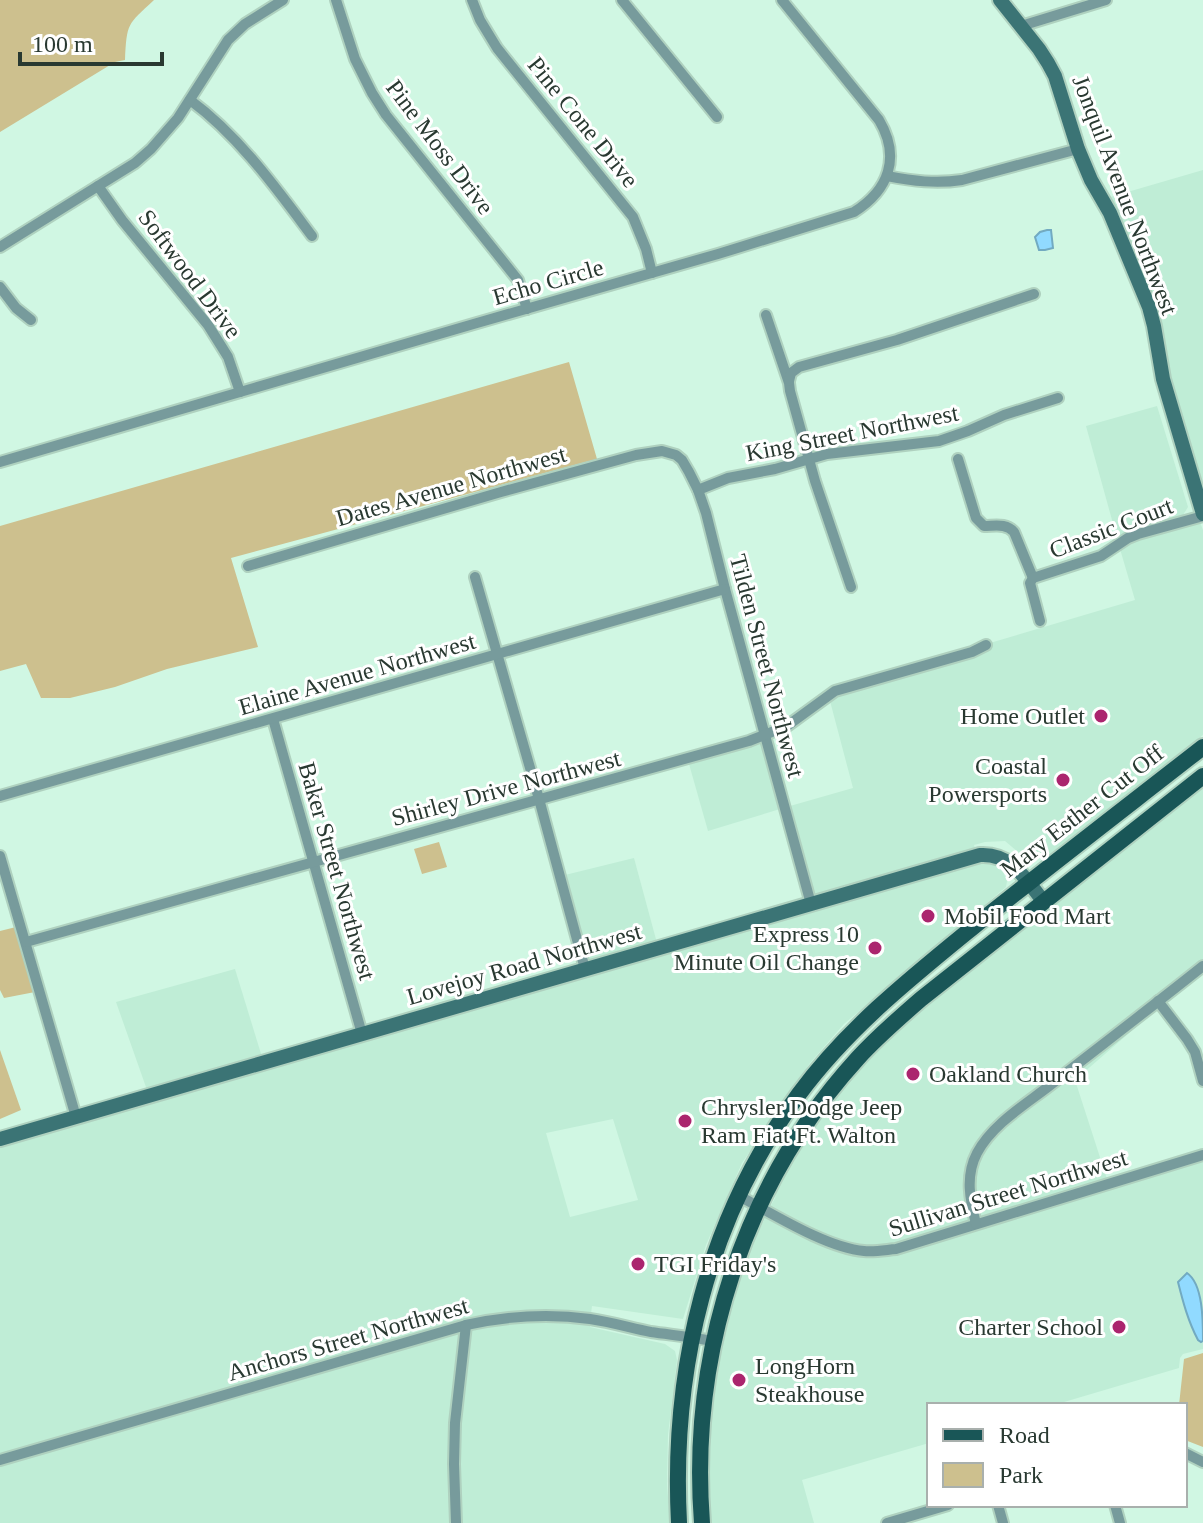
<svg xmlns="http://www.w3.org/2000/svg" width="1203" height="1523" viewBox="0 0 1203 1523" font-family="'Times New Roman',serif">
<style>
.built{fill:#bfedd6;fill-rule:evenodd}
.green{fill:#cdc08e}
.water{fill:#91daff;stroke:#72aac1;stroke-width:2}
.lines{fill:none;stroke-linecap:round;stroke-linejoin:round}
.street-casing{stroke:#afd1bf;stroke-width:14}
.secondary-casing{stroke:#afd1bf;stroke-width:18}
.primary-casing{stroke:#afd1bf;stroke-width:20}
.street{stroke:#779b9c;stroke-width:10}
.secondary{stroke:#3b7475;stroke-width:14}
.primary{stroke:#195657;stroke-width:16}
.poi-dot{fill:#ab256e;stroke:#fff;stroke-width:3}
.labels{text-anchor:middle;stroke-width:6;stroke-linejoin:round;paint-order:stroke}
.street-label{font-size:24px;fill:#293931;stroke:#fff}
.poi-label{font-size:24px;fill:#293931;stroke:#fff;text-anchor:start}
</style>
<rect width="100%" height="100%" fill="#d0f7e3"/>
<!-- built -->
<g class="built">
<path d="M1203,170v326l-96,-298z"/>
<path d="M1157,406l31,101 -5,8 -47,14 -19,9 -31,-112z"/>
<path d="M1200,522l3,8v205l-156,121 -11,3 -12,-2 -19,-16 -20,1 -11,3 2,6 -161,46 -25,-91 63,-18 -23,-87 19,-10 125,-34 18,-9 -2,-5 145,-43 -15,-51 19,-10z"/>
<path d="M762,742l18,67 -72,22 -19,-67z"/>
<path d="M1203,786v174l-191,148 -30,28 -9,13 -7,23 -1,26 5,22 -76,23 -31,3 -24,-5 -69,-34 5,-9 2,-10 31,-54 26,-37 60,-64 98,-82 95,-72z"/>
<path d="M634,858l23,85 -69,20 -23,-88z"/>
<path d="M980,861l1,2 13,1 9,8 4,9 -1,6 -162,137 -34,39 -68,100 -36,82 -23,74 -91,-13 -1,8 -46,-4h-22l-61,9 -1,2 -461,133v-309zM613,1119l25,81 -68,17 -24,-84z"/>
<path d="M235,969l27,88 -115,33 -31,-88z"/>
<path d="M1158,1008l-83,72 32,99 -128,38 -5,-20 1,-22 6,-20 8,-11 29,-27z"/>
<path d="M1203,1161v188l-20,5 -3,4 -1,10 -125,37h-125v38l-127,37 12,43h-103l-4,-83 13,-94 7,-35 19,-54 20,-41 71,35 26,6h14l20,-3z"/>
<path d="M545,1320l45,4v3l75,17 10,7 2,9 -9,75 -1,49 3,39h-209l-2,-59 1,-41 10,-93 37,-8z"/>
<path d="M460,1333l-10,89 1,101h-451v-57z"/>
</g>
<!-- green -->
<g class="green">
<path d="M0,0h154c-27,25 -27,23 -29,60l-10,2 -115,70z"/>
<path d="M569,362l28,97 -366,99 27,89 -91,22 -52,18 -45,11h-29l-15,-34 -26,7v-145z"/>
<path d="M439,842l8,25 -25,7 -8,-25z"/>
<path d="M16,927l19,65 -31,6 -4,-8v-59z"/>
<path d="M0,1050l21,60 -21,9z"/>
<path d="M1203,1353v94l-18,-7v-35h-6l5,-46z"/>
</g>
<!-- water -->
<g class="water">
<path d="M1047,230h4l2,18 -8,2h-6l-4,-13 5,-5z"/>
<path d="M1187,1273c16,11 16,47 16,68l-2,1 -3,-2c-10,-19 -15,-38 -20,-58z"/>
</g>
<g class="lines">
<!-- street casing -->
<g class="street-casing">
<g id="street">
<path d="M336,0l19,59 17,34 14,22 132,165 9,29"/>
<path d="M472,0l8,20 17,28 136,169 13,32 6,24"/>
<path d="M622,0l95,117"/>
<path d="M1021,26l85,-26"/>
<path d="M190,100c49,36 86,88 122,136"/>
<path d="M887,176c26,5 49,8 75,4l116,-31"/>
<path d="M98,186l24,34 86,105 20,32 12,35"/>
<path d="M0,247l135,-84 16,-14 27,-31 50,-78 17,-16 38,-24"/>
<path d="M0,287l16,21 15,12"/>
<path d="M766,315l23,68 1,8 25,90 36,106"/>
<path d="M789,381l2,-8 8,-6 98,-27 137,-46"/>
<path d="M958,459l18,59 8,8c11,0 22,-3 30,6l19,46"/>
<path d="M0,462l477,-139 241,-69 136,-42c35,-22 47,-55 25,-92l-97,-120"/>
<path d="M698,490l30,-12 47,-9 52,-15 112,-13 29,-10 36,-16 54,-17"/>
<path d="M248,566l253,-74 135,-37 26,-4 14,4 6,5 7,12 9,18 8,23 19,76 86,315"/>
<path d="M475,577l64,222 46,170"/>
<path d="M1040,621l-10,-38 3,-5 68,-22 27,-18 10,-4 65,-18"/>
<path d="M273,719l89,315"/>
<path d="M0,796l725,-207"/>
<path d="M0,856l76,261"/>
<path d="M26,942l723,-201 38,-15 48,-35 137,-39 14,-7"/>
<path d="M1158,1001l29,38 8,13 8,29"/>
<path d="M739,1196c34,18 88,52 125,55 11,1 21,-1 32,-2l307,-94"/>
<path d="M976,1224c-6,-24 -11,-48 1,-71 16,-30 51,-50 76,-70 50,-39 100,-77 150,-117"/>
<path d="M1185,1453l18,9"/>
<path d="M0,1460l466,-135c41,-9 81,-12 124,-6 21,3 41,9 61,13 21,3 42,5 62,9"/>
<path d="M998,1505l5,18"/>
<path d="M1115,1505l5,18"/>
<path d="M456,1523l-2,-59 1,-41 11,-98"/>
<path d="M887,1523l61,-18"/>
</g>
</g>
<!-- secondary casing -->
<g class="secondary-casing">
<g id="secondary">
<path d="M1000,0l39,49 9,14 7,13 23,73 13,31 19,33 39,94 5,19 9,53 40,135"/>
<path d="M0,1139l980,-284c32,-2 46,25 64,47"/>
</g>
</g>
<!-- primary casing -->
<g class="primary-casing">
<g id="primary">
<path d="M679,1523c-8,-153 28,-305 120,-429 51,-69 118,-121 184,-175 73,-58 147,-115 220,-172"/>
<path d="M702,1523c-13,-169 41,-339 156,-465 19,-21 41,-40 63,-59l282,-223"/>
</g>
</g>
<!-- street -->
<use href="#street" class="street"/>
<!-- secondary -->
<use href="#secondary" class="secondary"/>
<!-- primary -->
<use href="#primary" class="primary"/>
</g>
<!-- markers -->
<g class="poi-dot">
<circle cx="1101" cy="716" r="8"/>
<circle cx="1063" cy="780" r="8"/>
<circle cx="928" cy="916" r="8"/>
<circle cx="875" cy="948" r="8"/>
<circle cx="913" cy="1074" r="8"/>
<circle cx="685" cy="1121" r="8"/>
<circle cx="638" cy="1264" r="8"/>
<circle cx="1119" cy="1327" r="8"/>
<circle cx="739" cy="1380" r="8"/>
</g>
<g class="labels">
<!-- street labels -->
<g class="street-label">
<text transform="translate(583 122) rotate(51)" y="8">Pine Cone Drive</text>
<text transform="translate(440 147) rotate(53)" y="8">Pine Moss Drive</text>
<text transform="translate(1125 195) rotate(69)" y="8">Jonquil Avenue Northwest</text>
<text transform="translate(190 274) rotate(53)" y="8">Softwood Drive</text>
<text transform="translate(548 282) rotate(-16)" y="8">Echo Circle</text>
<text transform="translate(852 433) rotate(-11)" y="8">King Street Northwest</text>
<text transform="translate(451 486) rotate(-16)" y="8">Dates Avenue Northwest</text>
<text transform="translate(1111 528) rotate(-21)" y="8">Classic Court</text>
<text transform="translate(767 666) rotate(75)" y="8">Tilden Street Northwest</text>
<text transform="translate(357 674) rotate(-16)" y="8">Elaine Avenue Northwest</text>
<text transform="translate(506 788) rotate(-15)" y="8">Shirley Drive Northwest</text>
<text transform="translate(1082 811) rotate(-38)" y="8">Mary Esther Cut Off</text>
<text transform="translate(337 871) rotate(74)" y="8">Baker Street Northwest</text>
<text transform="translate(524 964) rotate(-16)" y="8">Lovejoy Road Northwest</text>
<text transform="translate(1008 1193) rotate(-17)" y="8">Sullivan Street Northwest</text>
<text transform="translate(348 1339) rotate(-16)" y="8">Anchors Street Northwest</text>
</g>
<!-- poi labels -->
<g class="poi-label">
<text x="1085" y="724" text-anchor="end">Home Outlet</text>
<text x="1047" y="774" text-anchor="end">Coastal<tspan x="1047" dy="28">Powersports</tspan></text>
<text x="944" y="924">Mobil Food Mart</text>
<text x="859" y="942" text-anchor="end">Express 10<tspan x="859" dy="28">Minute Oil Change</tspan></text>
<text x="929" y="1082">Oakland Church</text>
<text x="701" y="1115">Chrysler Dodge Jeep<tspan x="701" dy="28">Ram Fiat Ft. Walton</tspan></text>
<text x="654" y="1272">TGI Friday's</text>
<text x="1103" y="1335" text-anchor="end">Charter School</text>
<text x="755" y="1374">LongHorn<tspan x="755" dy="28">Steakhouse</tspan></text>
</g>
</g>
<!-- legend -->
<rect x="927" y="1403" width="260" height="104" fill="#ffffff" stroke="#a9b0ad" stroke-width="2"/>
<rect x="943" y="1429" width="40" height="12" fill="#195657" stroke="#a9b0ad" stroke-width="2"/>
<text x="999" y="1443" font-size="24" fill="#293931">Road</text>
<rect x="943" y="1463" width="40" height="24" fill="#cdc08e" stroke="#a9b0ad" stroke-width="2"/>
<text x="999" y="1483" font-size="24" fill="#293931">Park</text>
<!-- scale -->
<path d="M20 52v12h142v-12" fill="none" stroke="#293931" stroke-width="4"/>
<text x="32" y="52" font-size="24" fill="#293931" stroke="#ffffff" stroke-width="6" paint-order="stroke">100 m</text>
</svg>
